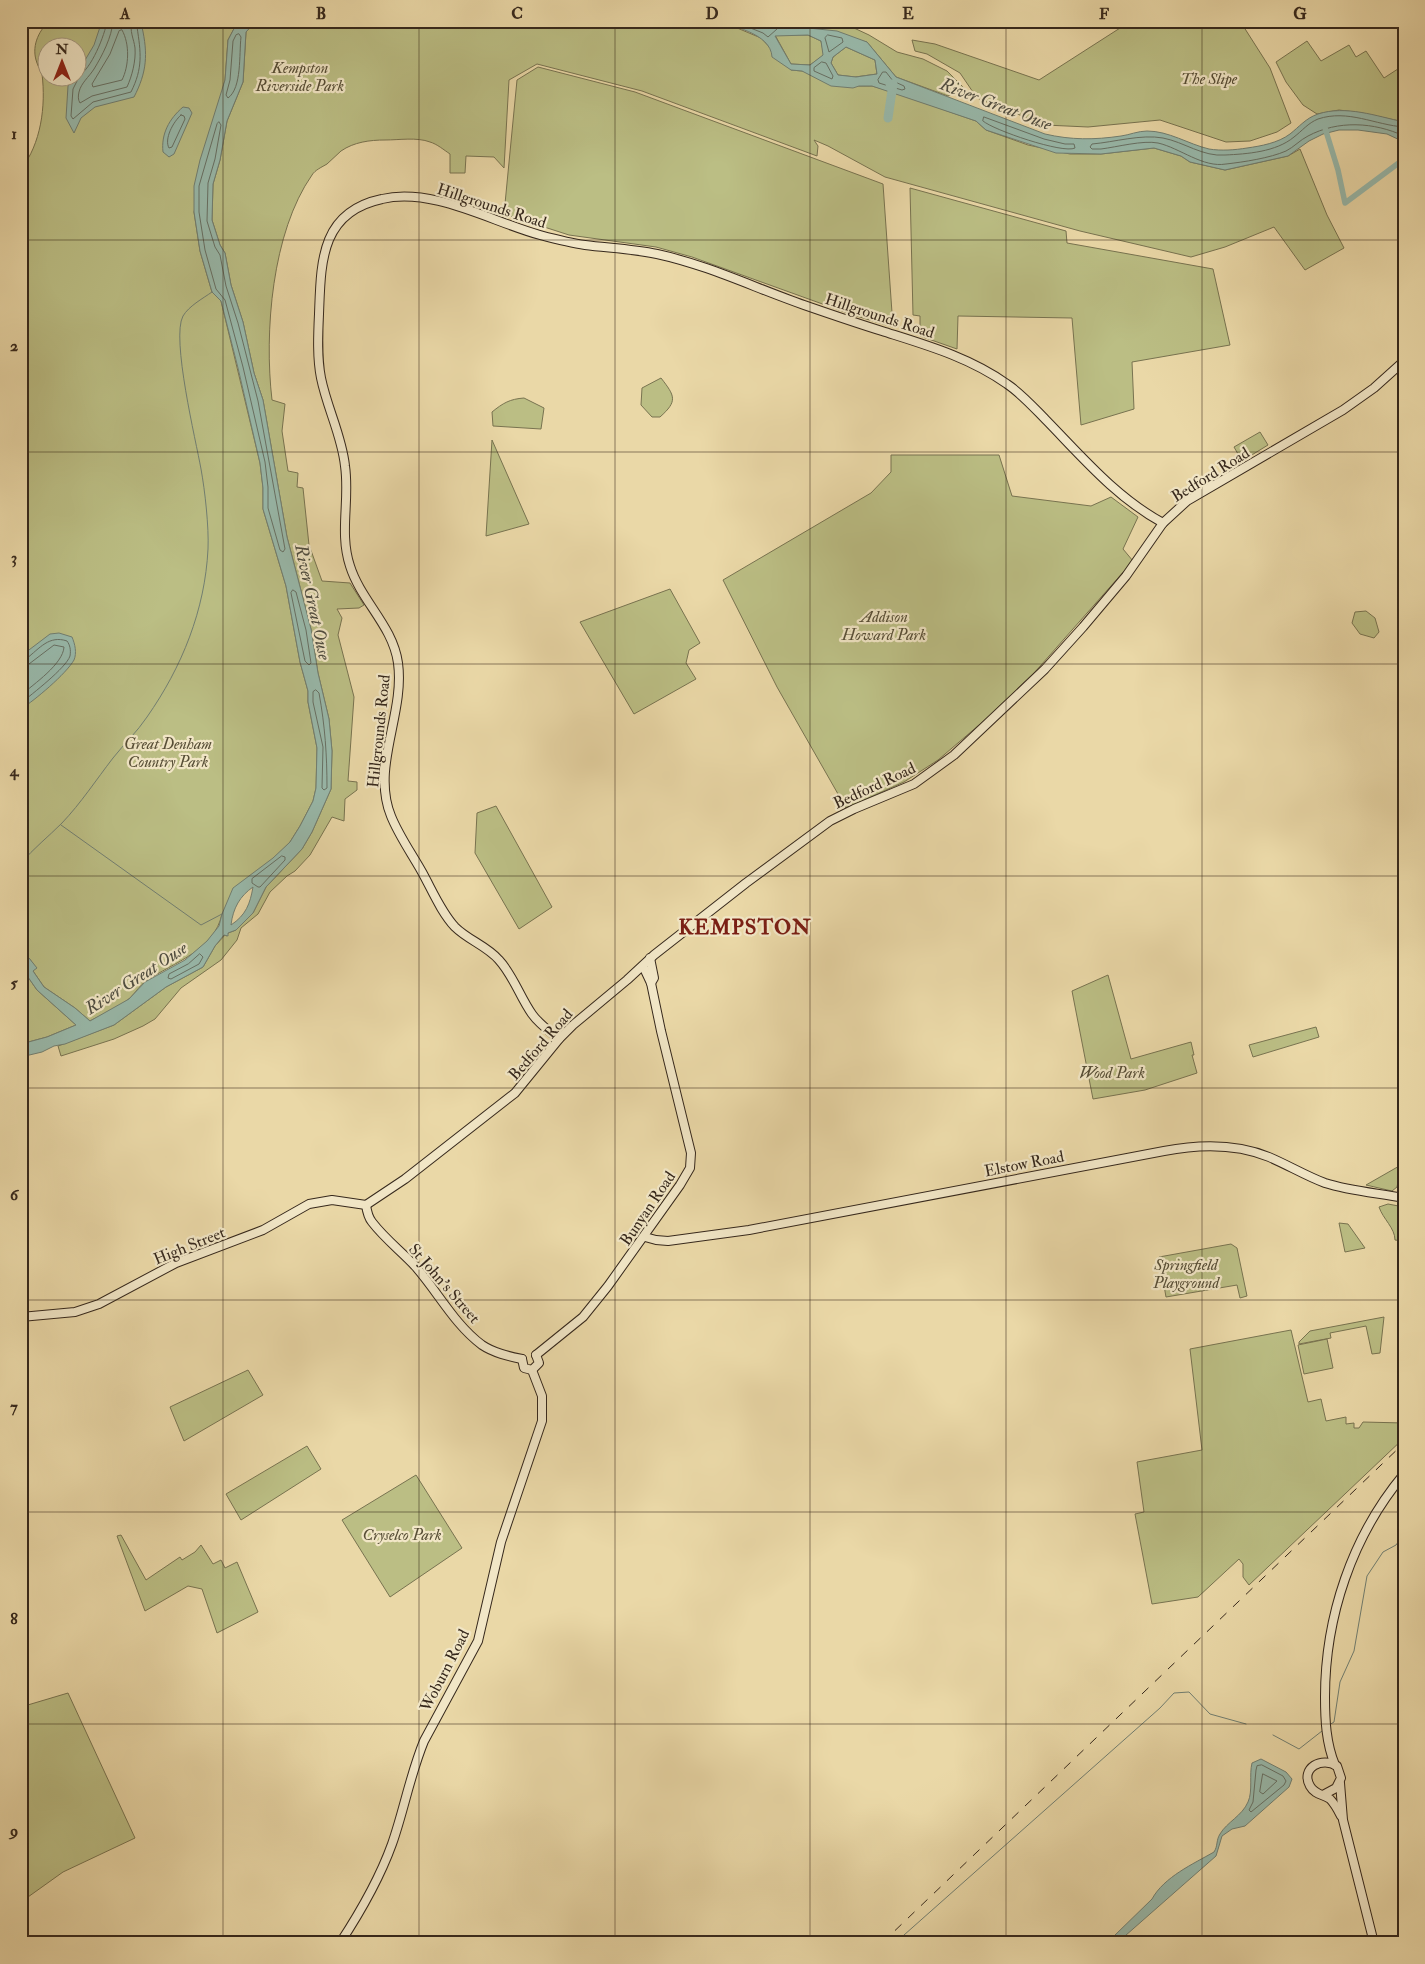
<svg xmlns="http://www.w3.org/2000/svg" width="1425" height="1964" viewBox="0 0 1425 1964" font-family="'IM FELL Double Pica',serif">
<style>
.green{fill:#bbbe84;stroke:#787350;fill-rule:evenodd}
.water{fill:#98b9ab;stroke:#717f72;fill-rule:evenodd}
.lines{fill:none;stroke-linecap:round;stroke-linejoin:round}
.shore{stroke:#677064;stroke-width:1}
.stream{stroke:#717f72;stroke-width:1}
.canal{stroke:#98b9ab;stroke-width:5.5}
.river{stroke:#98b9ab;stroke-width:9}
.secondary-casing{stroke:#36281c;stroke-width:10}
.secondary{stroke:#f1e6c6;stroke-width:8}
.rail{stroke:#36281c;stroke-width:1;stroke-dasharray:9 9;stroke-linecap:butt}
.grid{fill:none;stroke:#36281c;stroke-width:1;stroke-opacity:0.55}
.labels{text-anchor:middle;stroke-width:4.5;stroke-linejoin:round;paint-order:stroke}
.park-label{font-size:16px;font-style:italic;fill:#574e36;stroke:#f1e6c6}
.street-label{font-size:16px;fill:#36281c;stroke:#f1e6c6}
.water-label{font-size:18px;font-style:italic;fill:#4e4c40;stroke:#f1e6c6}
.district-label{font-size:21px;font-weight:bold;letter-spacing:1px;fill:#7a1f14;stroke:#f1e6c6}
.neatline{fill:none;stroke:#36281c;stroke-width:2}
.grid-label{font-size:16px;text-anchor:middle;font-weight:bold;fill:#36281c}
</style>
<rect width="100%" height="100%" fill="#ead8a7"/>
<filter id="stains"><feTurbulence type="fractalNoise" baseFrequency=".004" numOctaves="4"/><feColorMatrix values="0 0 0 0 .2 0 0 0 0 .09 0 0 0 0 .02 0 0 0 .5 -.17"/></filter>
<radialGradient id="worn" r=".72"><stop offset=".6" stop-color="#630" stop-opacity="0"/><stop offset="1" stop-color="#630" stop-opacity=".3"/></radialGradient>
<!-- green -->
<g class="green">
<path d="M49,21h189l-10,19 -3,40 -31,132 6,39 12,41 9,9 39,162 3,25v21l23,77 14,76 8,29v11l9,46 -1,40 -3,13 -13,25 -10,16 -68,72c-8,37 -48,48 -76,67 -6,4 -10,11 -16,17 -11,9 -27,16 -40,23l-15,-13 -31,-21 -11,-16 3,-3 -7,-10 -8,-5v-784c20,-25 25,-63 21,-95 -1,-4 -4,-7 -5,-11 -6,-16 1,-31 12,-42zM48,48h30v30h-30z"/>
<path d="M256,21h455l19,4 31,13 30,32 11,1 57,15h13l18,5 86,30 10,9 42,15 42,9h31l53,-6 27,8 9,6 35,8 63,-14 12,-7 27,66 17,33 -39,22 -31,-43 -49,20 -34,10 -111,-26 -195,-54 -57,-31 -14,-6 4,6 -1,10 -175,-65 -105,-27 -28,16 -5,88 -10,-11 -28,-1 -1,17h-15v-19c-6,-4 -13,-10 -20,-12 -13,-5 -31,-2 -45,-2 -15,0 -31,2 -44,11 -5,4 -9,9 -14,13 -5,3 -12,6 -15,11 -40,57 -48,157 -40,225l13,4 -3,27 6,40 10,2 -1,14 6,1 6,57 13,36 28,2 14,22 -5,3 -22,1 5,9 -4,17 16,62 -6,84 9,1v8l-12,9 -1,22 -12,-4 -22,38 -15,16 -8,5 -17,16 -12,22 -17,14 -4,12 -16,20 -40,28 -26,31 -12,7 -29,13 -53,17 -3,-10 56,-21 52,-38 37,-20 12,-21 10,-11 2,1 1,-3 8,-3 17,-17 13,-26 36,-38 10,-17 19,-43 1,-38 -3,-32 -11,-46 -7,-44 -24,-92 -24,-137 -9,-27 -11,-51 -12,-37 -6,-32 -5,-8 -8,-25 1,-36 7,-24 7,-39 16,-39 3,-50z"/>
<path d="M1131,21h109l30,47 21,55 -14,9 -27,9 -24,1 -66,-22 -72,7 -43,-2 -68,-27 -17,-25 -33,-19 -12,-3 -3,-11 23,4 104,36z"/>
<path d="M807,23l28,2 19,3 15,7 28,17 26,7 24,12 18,18 -17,7 -52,-19 -29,-35 -60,-14z"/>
<path d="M775,35h33l13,6 3,14 -14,10 -19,-1z"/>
<path d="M1307,41l14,20 28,-16 7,12 10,-6 18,27 20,-13v57l-42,-9 -23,-3 -22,4 -14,-9 -17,-23 -10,-20z"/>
<path d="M846,47l29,13 2,14 -22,3 -17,-2 -7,-12 2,-6z"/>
<path d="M538,67l97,25 248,92 10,143 -40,-12 -161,-58 -36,-10 -87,-12 -65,-21 13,-134z"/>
<path d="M910,188l156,43 1,12 146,26 17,76 -98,17 2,47 -53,16 -9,-107 -114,-2 -1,33 -37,-13v-20l-7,-1z"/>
<path d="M661,378c14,18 17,23 -1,39h-8l-11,-12 1,-17z"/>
<path d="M524,398l20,10 -3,21 -48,-3 -1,-14c11,-9 18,-13 32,-14z"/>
<path d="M1260,432l8,13 -26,16 -8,-14z"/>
<path d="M492,440l37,84 -43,12z"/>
<path d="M891,455h108l13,41 79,10 20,-9 27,20 -15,32 10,12 -99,112 -48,46 -48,41 -34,22 -58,26 -69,-121 -54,-107 148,-87 20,-21z"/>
<path d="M670,589l30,54 -11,7 -3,13 10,16 -62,35 -54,-92z"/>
<path d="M1366,611l9,7 4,14 -5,6 -14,-4 -8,-11 3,-11z"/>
<path d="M496,806l56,101 -33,22 -44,-76 2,-40z"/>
<path d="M21,967l16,23 39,35 -29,12 -26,7z"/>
<path d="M1108,975l23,84 60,-17 3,13h-2l5,18 -52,17 -52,9 -21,-108z"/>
<path d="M1316,1027l3,10 -66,20 -4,-12z"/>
<path d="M1401,1165l-4,22 -5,4 -26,-6z"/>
<path d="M1388,1204l16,3 -1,34 -8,-1c0,-12 -12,-21 -16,-33z"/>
<path d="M1339,1223l9,1 17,24 -20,4z"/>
<path d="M1231,1244l6,4 10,48 -7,2 -3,-13 -71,12 -7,-40z"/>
<path d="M1384,1317l-4,36 -8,1 -6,-28 -36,7 1,5 -32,6v-2l11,-11z"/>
<path d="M1291,1330l17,72 13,-3 5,22 20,-4v7l8,-1v5h5l4,-6 41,1v15l-155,147 -6,-8v-13l-4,-5 -41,38 -46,7 -17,-90 9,-2 -7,-50 65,-12 -12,-101z"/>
<path d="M1327,1339l6,29 -29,6 -6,-29z"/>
<path d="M248,1370l15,25 -79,46 -14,-34z"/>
<path d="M307,1446l14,23 -80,51 -15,-26z"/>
<path d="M416,1475l46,73 -72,49 -48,-77z"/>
<path d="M121,1535l25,45 34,-23 2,3 13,-8 6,-7 12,19 8,-4 4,8 12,-6 21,50 -41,21 -15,-44 -14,-3 -43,25 -28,-75z"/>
<path d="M68,1693l67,145 -72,34 -42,30v-195z"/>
</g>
<!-- water -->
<g class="water">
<path d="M102,21h49l-9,6c6,27 5,45 -8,70l-39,10 -14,11 -7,15 -8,-15 2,-32 6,-8h4v-6l16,-27z"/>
<path d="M238,21h18l-10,11 -3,50 -16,39 -7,39 -7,24 -1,36 8,25 5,8 6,32 12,37 11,51 9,27 24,137 24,92 7,44 11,46 3,32 -1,38 -19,43 -10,17 -36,38 -13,26 -17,17 -8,3v3l-4,-1 -9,11 -12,21 -37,20 -52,38 -49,19 -11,2 -12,6 -21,5v-13l26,-7 29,-12 -39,-35 -16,-23v-14l8,5 8,10 -4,3 11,16 31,21 15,13 39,-22 16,-17 40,-22 22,-19 12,-15 3,-12 11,-26 40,-30 17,-16 10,-16 13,-25 3,-13 1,-40 -9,-46v-11l-8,-29 -14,-76 -23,-77v-21l-3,-25 -22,-95 -17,-67 -9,-9 -12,-41 -6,-39v-26l6,-26 25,-80 3,-40zM253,887c-3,17 -7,28 -22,38 2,-17 9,-29 22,-38z"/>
<path d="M711,21h63l15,5 48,5 30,11 29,35 149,57c26,6 49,6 76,2 8,-1 17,-5 26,-5 22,0 41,13 62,18 12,2 26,1 38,-1 14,-2 31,-5 43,-14 9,-7 16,-16 28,-20 28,-9 58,2 86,8v20l-17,-8 -29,-4h-19l-16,4 -14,7 -21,15 -63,14 -35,-8 -9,-6 -27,-8 -53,6 -45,-1 -70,-23 -10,-9 -104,-35h-13l-6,2 -22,-2 -29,-15 -11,-1 -19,-13c-1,-24 -42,-32 -61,-36zM808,35l13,6 2,14 -13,10 -19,-1 -16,-28zM846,47l29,13 2,14 -21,3 -18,-2 -7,-12 2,-6z"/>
<path d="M183,107l6,1 3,5 -18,41 -5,3 -6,-5c-2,-18 6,-33 20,-45z"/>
<path d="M59,633l13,4c3,7 5,16 2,23 -8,14 -39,40 -53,49v-53l29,-22z"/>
<path d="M1261,1759l25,13 6,7 -3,8 -44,39 -13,3 -10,7 -6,20 -99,87h-6l3,-7 38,-37c12,-22 41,-35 62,-47 4,-6 2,-12 6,-18 7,-12 22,-18 28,-32 5,-11 1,-27 4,-39z"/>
</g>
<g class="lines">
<!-- shore -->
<g class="shore">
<path d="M107,21c-2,14 -16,49 -29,55l-1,5 -4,8 -2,27 2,3 20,-17 38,-10c12,-24 10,-39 6,-65l4,-6"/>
<path d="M113,21c-1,16 -11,35 -19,48 -5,8 -13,14 -15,23 -1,4 -1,8 1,11l12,-7 35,-9c5,-11 9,-26 8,-39 -1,-9 -6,-17 -3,-27"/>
<path d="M733,21l30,12 5,4 9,-8 -1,-8"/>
<path d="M122,30c8,14 7,36 0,50l-29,7 -1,-3 18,-30 9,-23z"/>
<path d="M239,34l2,3c-2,17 1,51 -13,61l-2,-3 4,-15 3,-39 3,-6z"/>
<path d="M828,35l14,3 1,4 -14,10 -4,-14z"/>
<path d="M822,62l4,1 7,13 -1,3 -18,-8v-3z"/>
<path d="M883,72h3l7,9 11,5 1,3 -3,1 -23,-7 -1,-3z"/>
<path d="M181,115l3,1 1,3 -13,28 -3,1c-5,-9 4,-26 12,-33z"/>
<path d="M984,117l60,22 21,5h9l1,4c-12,6 -82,-18 -92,-27z"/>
<path d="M219,122l2,3 -6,34 -7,24 -1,38 8,26 5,8 6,31 12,37 20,78 27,148 -2,3 -3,-2 -12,-42v-21l-3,-25 -22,-95 -18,-67 -9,-11 -11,-39 -6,-38v-26l18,-62z"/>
<path d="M1404,127c-29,-2 -56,-18 -86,-8 -10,4 -16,12 -24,18 -18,15 -47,17 -69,18 -22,2 -41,-13 -62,-17 -22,-4 -48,4 -71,6l-2,3 2,2h9c16,-2 42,-9 57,-6 22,5 45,25 68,21 18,-2 44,-6 60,-13 8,-4 14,-11 22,-15 30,-16 66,-14 96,0"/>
<path d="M293,590l3,2 10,38 5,33 -2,2 -4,-4 -14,-68z"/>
<path d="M21,659h5c14,-11 23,-24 41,-18 3,4 4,9 3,15 -4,12 -38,38 -49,47"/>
<path d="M21,666l8,-2 25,-19 10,2c-1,17 -30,37 -43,48"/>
<path d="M316,690l3,3c6,33 8,62 8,95l-3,2 -2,-2 1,-41 -10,-45v-10z"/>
<path d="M282,856l3,1v3l-25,27h-2l-6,-4v-4z"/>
<path d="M200,954l3,3 -4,7 -28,15 -3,-1 1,-4 19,-10z"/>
<path d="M1262,1765l21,11 3,5 -2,4 -33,27 -2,-2 4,-8 3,-32 1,-4z"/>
<path d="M1263,1774l14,7 -14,13 -3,-2z"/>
</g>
<!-- stream -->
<g class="stream">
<path d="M61,825l140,100 21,-11"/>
<path d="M21,863c13,-15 27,-26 41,-40 19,-20 34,-43 51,-65 11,-14 24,-26 34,-41 35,-50 58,-107 61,-168 1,-22 -3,-58 -7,-80 -5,-28 -30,-131 -18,-153 6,-10 19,-17 29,-24"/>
<path d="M1329,1725l5,-3 6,-40 14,-31 13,-75 16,-24 13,-7 8,-11"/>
<path d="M1273,1735l26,14 23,-18"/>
<path d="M895,1943l265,-235 14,-15 15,-1 21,22 36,10"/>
</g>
<!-- canal -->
<path class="canal" d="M1325,128l13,42 7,33 59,-44"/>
<!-- river -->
<path class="river" d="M888,118l5,-34h-3"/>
<!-- secondary casing -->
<g class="secondary-casing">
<g id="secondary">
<path d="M650,958l4,20 -3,5"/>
<path d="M559,1039c-10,-8 -20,-15 -27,-25 -12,-17 -19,-39 -33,-54 -12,-14 -31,-20 -44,-33 -14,-15 -23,-37 -33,-55 -10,-18 -23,-36 -31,-56 -20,-49 14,-102 7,-153 -5,-37 -37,-62 -48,-97 -11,-33 0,-66 -5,-100 -3,-30 -18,-58 -24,-88 -4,-20 -3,-43 -2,-64 2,-51 1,-102 63,-115 51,-12 110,23 158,36 15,4 30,8 45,10 24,3 48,4 72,9 51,11 98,34 147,51 26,9 52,18 78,26 44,14 87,26 125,53 15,10 28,25 40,37 36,37 70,77 116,102"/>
<path d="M366,1205l39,-26 110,-86 44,-54 14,-14 54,-45 27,-25 92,-72 84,-62 24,-12 60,-25 40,-29 91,-86 38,-42 43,-51 37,-53 24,-22 156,-91 31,-22 30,-27"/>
<path d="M366,1205c1,7 2,12 6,17 13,17 29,29 43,44 23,26 39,58 67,79 12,8 26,11 40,14"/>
<path d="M645,1237l11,3 12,1 81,-11 415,-79c36,-7 71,-8 105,6 19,8 37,19 56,26 25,8 53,10 79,15"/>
<path d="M21,1317l54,-5 24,-8 77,-41 87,-33 46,-26 23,-4 34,5"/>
<path d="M536,1355l47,-38 25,-31 72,-101 10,-17 1,-15 -30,-122 -10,-48 -8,-17"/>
<path d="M522,1359l2,9 8,2"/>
<path d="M532,1370l7,-7 -3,-8"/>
<path d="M1335,1765c-9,-22 -10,-45 -10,-68 0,-80 27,-161 79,-223"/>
<path d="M1340,1783l3,37 31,123"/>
<path d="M1323,1795l13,-7 5,-10 -4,-12c-15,-10 -37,2 -27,20 5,9 13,8 20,13 5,5 8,11 11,17"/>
<path d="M340,1943c21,-32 39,-63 52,-99 12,-34 18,-69 32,-103l54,-100 23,-99 41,-121v-25l-10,-26"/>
</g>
</g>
<!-- secondary -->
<use href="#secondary" class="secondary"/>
<!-- rail -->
<path class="rail" d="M882,1943l522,-500"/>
</g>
<!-- grid -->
<path class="grid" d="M223,21v1922M419,21v1922M615,21v1922M810,21v1922M1006,21v1922M1202,21v1922M21,240h1383M21,452h1383M21,664h1383M21,876h1383M21,1088h1383M21,1300h1383M21,1512h1383M21,1724h1383"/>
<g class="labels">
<!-- park labels -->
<g class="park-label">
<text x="300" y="73">Kempston<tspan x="300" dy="18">Riverside Park</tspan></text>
<text x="1209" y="84">The Slipe</text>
<text x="884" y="622">Addison<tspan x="884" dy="18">Howard Park</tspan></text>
<text x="168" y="749">Great Denham<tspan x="168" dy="18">Country Park</tspan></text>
<text x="1112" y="1078">Wood Park</text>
<text x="1186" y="1270">Springfield<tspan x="1186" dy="18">Playground</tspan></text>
<text x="402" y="1540">Cryselco Park</text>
</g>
<!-- street labels -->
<g class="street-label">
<text transform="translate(492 205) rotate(18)" y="6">Hillgrounds Road</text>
<text transform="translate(880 315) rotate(18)" y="6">Hillgrounds Road</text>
<text transform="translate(1210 474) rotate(-32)" y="6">Bedford Road</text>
<text transform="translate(378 731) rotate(-84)" y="6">Hillgrounds Road</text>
<text transform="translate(874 785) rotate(-25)" y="6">Bedford Road</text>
<text transform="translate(540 1044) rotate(-49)" y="6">Bedford Road</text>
<text transform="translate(1024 1163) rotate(-11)" y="6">Elstow Road</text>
<text transform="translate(647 1208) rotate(-56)" y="6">Bunyan Road</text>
<text transform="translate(189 1245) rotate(-22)" y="6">High Street</text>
<text transform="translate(445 1283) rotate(49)" y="6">St John's Street</text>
<text transform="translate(444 1670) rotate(-63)" y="6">Woburn Road</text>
</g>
<!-- water labels -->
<g class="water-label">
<text transform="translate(996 104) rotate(21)" y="6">River Great Ouse</text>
<text transform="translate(313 602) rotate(78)" y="6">River Great Ouse</text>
<text transform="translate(136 978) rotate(-33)" y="6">River Great Ouse</text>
</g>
<!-- district labels -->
<g class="district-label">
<text x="745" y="934">KEMPSTON</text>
</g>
</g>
<!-- margin -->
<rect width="1425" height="1964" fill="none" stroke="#ead8a7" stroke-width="55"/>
<!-- north arrow -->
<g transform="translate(62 62)"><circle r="24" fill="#f1e6c6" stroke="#a69a82"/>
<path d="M0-4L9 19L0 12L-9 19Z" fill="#8f2418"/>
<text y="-8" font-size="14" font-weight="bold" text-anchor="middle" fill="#36281c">N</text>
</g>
<rect x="28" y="28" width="1370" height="1908" class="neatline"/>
<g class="grid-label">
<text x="125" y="19">A</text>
<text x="321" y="19">B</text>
<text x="517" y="19">C</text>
<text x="712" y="19">D</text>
<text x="908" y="19">E</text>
<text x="1104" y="19">F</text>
<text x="1300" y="19">G</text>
<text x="14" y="139">1</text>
<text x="14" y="351">2</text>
<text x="14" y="563">3</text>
<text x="14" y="776">4</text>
<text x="14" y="988">5</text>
<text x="14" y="1200">6</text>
<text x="14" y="1412">7</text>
<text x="14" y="1624">8</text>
<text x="14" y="1836">9</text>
</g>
<rect width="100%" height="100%" filter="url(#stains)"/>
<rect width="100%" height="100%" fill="url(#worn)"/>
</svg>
